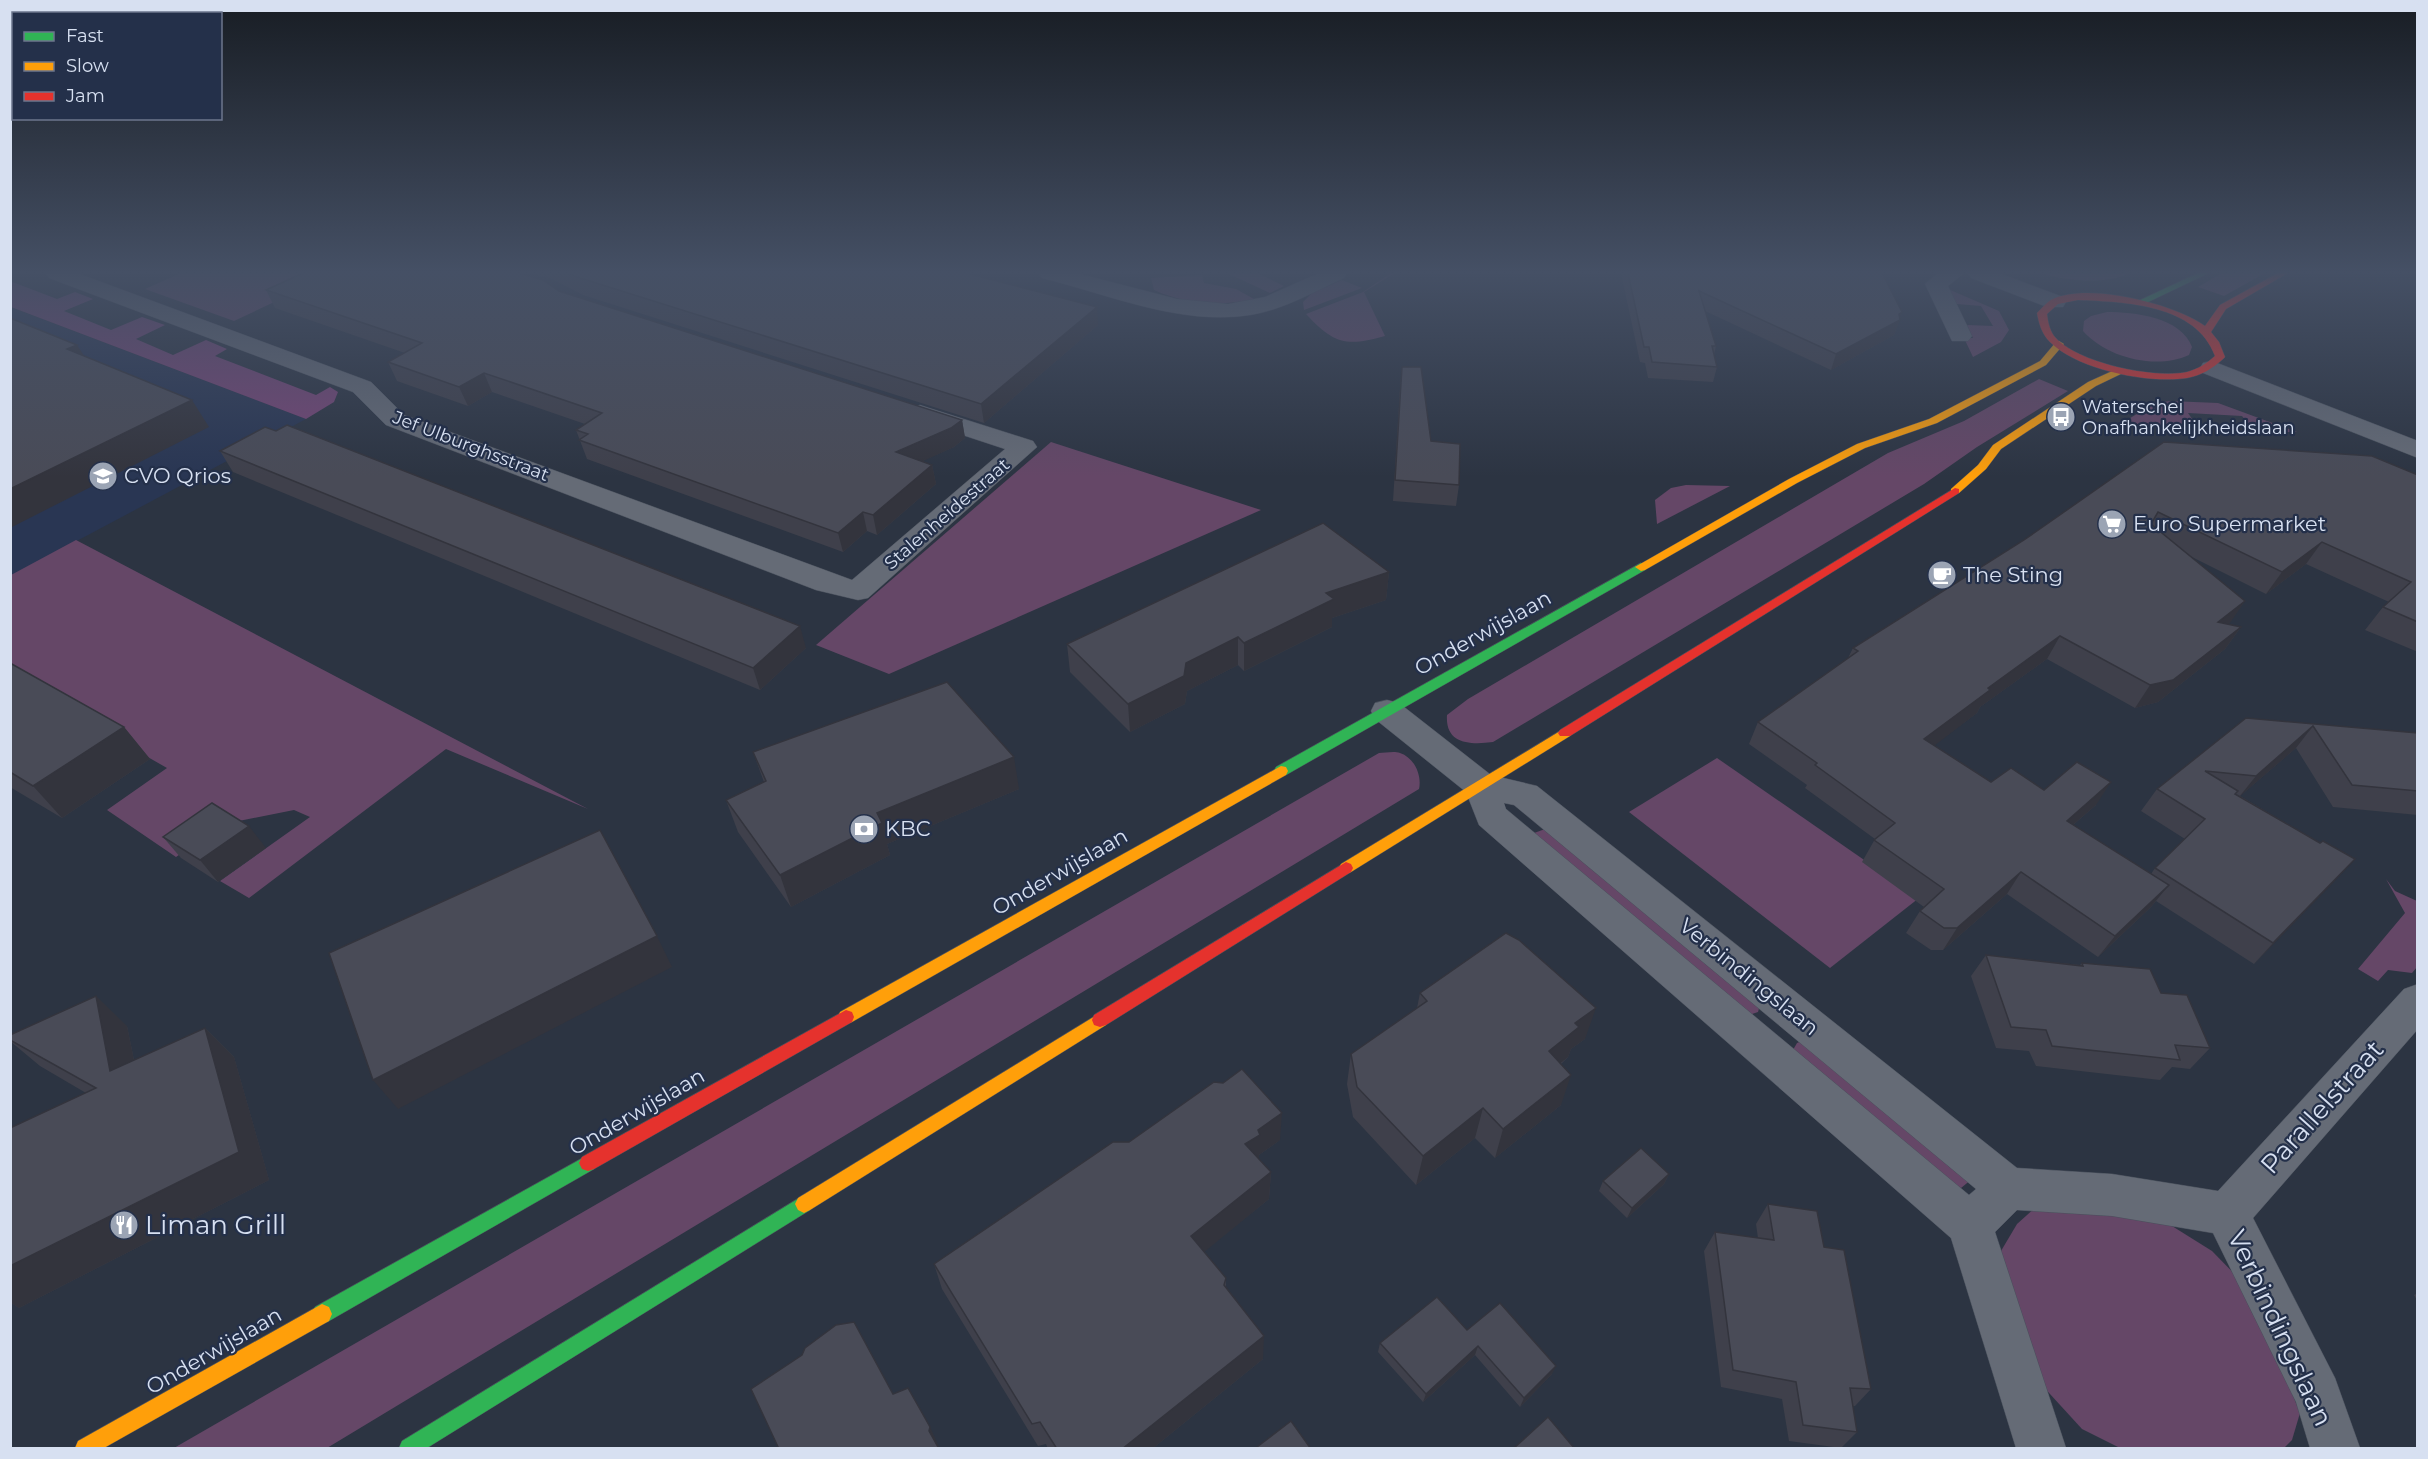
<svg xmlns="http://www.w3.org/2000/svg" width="2428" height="1459" viewBox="0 0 2428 1459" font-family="Montserrat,sans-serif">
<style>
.built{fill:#293653}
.green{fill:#654767}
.forest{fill:#764677}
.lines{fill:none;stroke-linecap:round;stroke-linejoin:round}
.street-casing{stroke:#49505c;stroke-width:1}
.fast-casing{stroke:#49505c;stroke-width:1}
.slow-casing{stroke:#49505c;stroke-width:1}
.jam-casing{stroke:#49505c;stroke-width:1}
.street{fill:#656b76;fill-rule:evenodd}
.fast{fill:#30b455;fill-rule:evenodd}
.slow{fill:#ff9f0a;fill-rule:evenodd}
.jam{fill:#e5322d;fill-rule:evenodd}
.wall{fill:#3f404b}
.shaded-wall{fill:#33343d}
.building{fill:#494b57;stroke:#33343d;stroke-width:1.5}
.labels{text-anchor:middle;stroke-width:4.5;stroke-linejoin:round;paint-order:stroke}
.far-poi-label{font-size:18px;fill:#d7e0f1;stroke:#24304a;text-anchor:start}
.far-street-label{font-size:18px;fill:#d7e0f1;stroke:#24304a}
.poi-label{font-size:21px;fill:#d7e0f1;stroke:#24304a;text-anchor:start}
.street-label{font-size:21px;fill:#d7e0f1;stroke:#24304a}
.near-street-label{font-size:26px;fill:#d7e0f1;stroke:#24304a}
.near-poi-label{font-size:26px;fill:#d7e0f1;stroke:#24304a;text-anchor:start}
</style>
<rect width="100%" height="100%" fill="#2c3442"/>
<!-- built -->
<path class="built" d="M10,307l296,112 -295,157z"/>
<!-- green -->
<g class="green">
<path d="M181,273h155l-102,48 -89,-32z"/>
<path d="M1257,273l27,13 -14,7 -41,-19z"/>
<path d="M1391,273h4l-31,19 21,44c-39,11 -51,8 -79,-22l57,-22z"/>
<path d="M2041,273h88c-21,12 -65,8 -88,0z"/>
<path d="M2222,273h43l-41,23 -26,-9z"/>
<path d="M1202,275l2,8 32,6 18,10c-33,8 -69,5 -100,-9l-3,-12z"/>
<path d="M1342,280l20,8 -58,22 -1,-8 9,-9z"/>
<path d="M1948,289l51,22 10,19 -8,12 -28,15 -9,-19h9l-6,-13 26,1 -12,-20 -24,-2z"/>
<path d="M2107,312c27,0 74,5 85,35l-3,8c-33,15 -82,3 -106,-24l1,-10 7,-5z"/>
<path d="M2039,379l29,12 -91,56 -53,37 -431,258c-23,3 -48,2 -46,-27l21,-16 420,-246 76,-32z"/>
<path d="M2170,401l48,2 79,29h-42l-13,-16 -54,-3 11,16 -77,-6 33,-20z"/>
<path d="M1051,442l210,68 -372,164 -73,-29z"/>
<path d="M1686,485l44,1 -73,38 -2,-24 16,-12z"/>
<path d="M76,540l512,269 -142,-60 -197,149 -29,-17 90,-64 -16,-7 -70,14 -48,33 -69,-47 60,-42 -156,-89v-104z"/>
<path d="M1379,753c6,0 15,-2 21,0 15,5 22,23 19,36l-1092,659h-153z"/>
<path d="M1717,758l202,140 -89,70 -201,-156z"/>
<path d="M1548,828l212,177 -2,7 -9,3 -215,-182z"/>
<path d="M2386,879l9,12 22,10v66l-5,6 -24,-3 -10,11 -20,-12 47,-56z"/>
<path d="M1804,1040l168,139 -11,9 -12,-1 -156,-137 4,-7z"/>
<path d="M2037,1206l127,15 48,30 40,41 48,121 -8,27 -8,8h-164l-38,-19 -43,-47 -41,-126 19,-32z"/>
</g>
<!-- forest -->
<path class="forest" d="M10,281l47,18 18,-7 18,7 -29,12 47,19 31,-13 23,8 -29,14 37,16 33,-15 21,9 -12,7 101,39 14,-8 8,5 -4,10 -28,17 -295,-112z"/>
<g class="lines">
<!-- street casing -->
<g class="street-casing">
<g id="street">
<path d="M46,273h31l294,109 33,33 448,165 153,-131 -94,-31 -4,-5 4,-5 9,-3 9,3 104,33 4,6 -169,151 -10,2 -42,-10 -430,-165 -33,-33 -304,-114z"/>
<path d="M1039,273h37l101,26 51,5 37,-7 54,-24h28l-3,5c-31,14 -61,32 -94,37 -70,11 -142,-21 -208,-37z"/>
<path d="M1938,273h26l-16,13 24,50 -4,5h-16l-27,-57z"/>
<path d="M1968,273h31l64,24 3,5 -3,5h-16l-76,-29z"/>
<path d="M2212,361l206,80v17l-215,-85 -3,-5 3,-5z"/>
<path d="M1387,700l12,3 92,72 46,11 480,382 95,6 106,17 186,-202 14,-5v45l-165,189 82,160 25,70h-50l-14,-46 -83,-169 -101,-17 -95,-6 -22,22 71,216h-50l-65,-210 -472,-413 -13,-33 -91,-73 -4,-8 4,-8zM1504,803l10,2 462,384 -7,6 -463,-386z"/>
</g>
</g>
<!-- fast casing -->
<g class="fast-casing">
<g id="fast">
<path d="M2198,273h11l-65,31 -8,-2z"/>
<path d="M1641,563l6,4 -2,3 -359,205h-10l-2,-4 2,-4z"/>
<path d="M588,1155l6,2 3,6 -3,6 -265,152 -7,3 -7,-3 -3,-7 3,-7z"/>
<path d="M804,1195l6,3 3,6 -3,6 -383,238h-28l3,-7z"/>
</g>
</g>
<!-- slow casing -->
<g class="slow-casing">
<g id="slow">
<path d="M2059,341l5,3 -18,21 -109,58 -72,25 -68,35 -152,87 -4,1 -6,-4 154,-88 68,-35 72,-25 111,-58 16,-19z"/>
<path d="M2119,368l4,1v4l-27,13 -95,63 -15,20 -27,24h-8v-4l27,-24 15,-20 95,-63z"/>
<path d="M1565,728l7,5 -2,3 -219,136 -5,2 -5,-2 -2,-4 2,-4z"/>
<path d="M1281,766l5,1 2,4 -2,4 -434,247 -6,2 -6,-2 -2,-5 2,-5z"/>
<path d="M1100,1013l6,2 2,5 -2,5 -296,185 -6,3 -6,-3 -3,-6 3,-6z"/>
<path d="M322,1304l7,3 3,7 -3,7 -225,127h-29l3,-7z"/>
</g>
</g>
<!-- jam casing -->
<g class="jam-casing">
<g id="jam">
<path d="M2278,273h10l-62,36 -15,23 8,10 6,15 -2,2c-11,10 -21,16 -36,19 -38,6 -109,-8 -137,-36 -8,-8 -11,-18 -13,-29 4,-4 9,-10 14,-13 35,-19 124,4 154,26l15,-21zM2078,300c47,2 118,4 137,56 -9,8 -17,13 -28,16 -33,7 -111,-9 -133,-36 -5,-7 -6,-15 -7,-22l11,-10z"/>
<path d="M1955,488l4,1v4l-389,243h-10l-2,-3 2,-3z"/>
<path d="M1346,862l5,2 2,4 -2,4 -245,153 -6,2 -6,-2 -2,-5 2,-5z"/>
<path d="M846,1010l6,2 2,5 -2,5 -258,147 -6,2 -6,-2 -3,-6 3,-6z"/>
</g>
</g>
<!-- street -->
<use href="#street" class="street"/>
<!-- fast -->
<use href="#fast" class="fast"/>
<!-- slow -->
<use href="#slow" class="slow"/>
<!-- jam -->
<use href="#jam" class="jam"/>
</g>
<!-- wall -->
<g class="wall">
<path d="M521,273h446l131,52 -114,98 -401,-128 -33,-17 -23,-5z"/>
<path d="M1621,273h261l18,45 -6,17 -63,35 -126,-59 11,35 -2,9 3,12 -4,15 -65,-4 -3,-15 -5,-1z"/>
<path d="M266,290l293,1 403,129 3,18 -11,9 -32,14 10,4 4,19 -59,51 -10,-4 -24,21 -256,-93 -11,-29 9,-6 -93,-32 -24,14 -71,-25 -9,-19 17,-9 -130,-45z"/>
<path d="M1402,367l29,74 28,44 -3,21 -63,-5 7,-113z"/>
<path d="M2164,442l254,33v177l-53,-22 18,-23 6,-5 -83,-38 -40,30 -76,-38 55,45 -17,23 13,3 -16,22 -67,53 -23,6 -88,-49 -67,48 -3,6 -43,32 57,37 53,8 52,15 -23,20 78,49 4,-6 30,-29 -44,-28 16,-22 89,-71 172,15v82l-85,-8 -37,-59 -56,48 80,47 35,16 -101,105 -98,-63 -5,6 -53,50 -91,-63 -64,56h-12l-25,-17 14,-22 4,-4 -62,-45 13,-23 -70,-51 2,-3 -58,-41 9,-22 90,-64 5,-10 171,-108z"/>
<path d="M220,451l586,197 -46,42 -527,-218z"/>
<path d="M1389,572l-3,28 -54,18v9l-88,44 -6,-6 -51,26 -2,13 -55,28 -60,-60 -3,-28z"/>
<path d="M10,663l114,64 26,32 -88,59 -52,-31z"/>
<path d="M753,752l266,37 -132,55 3,11 -99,52 -53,-75 -12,-32 38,-18z"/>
<path d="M163,837l103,11 -48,34 -37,-24z"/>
<path d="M1986,955l94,10 2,-2 79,30 49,55 -20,21 -18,-2 -12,13 -124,-14 -7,-15 -33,-3 -25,-72z"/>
<path d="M1420,993l165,46 -14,10 -3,8 -7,7v41l-66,53 -20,-20 -59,47 -63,-68 -6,-33 4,-30 66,-46z"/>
<path d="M127,1026l7,34 71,-32 29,29 35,123 -250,128 -9,-6v-174l76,-35 -46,-27 -30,-25v-6z"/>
<path d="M1280,1140l-21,15v4l12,13 -2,27 -65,52 22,27v9l37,72 -111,90h-104l-2,-5 -8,2 -96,-157 -8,-25z"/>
<path d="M1669,1174l-5,10 -37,34 -28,-27 4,-10z"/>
<path d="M1768,1204l56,43 47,142 -16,17h-2l4,26 -16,16 -52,-7 -7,-42 -61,-12 -17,-136 11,-19 43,6 -2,-14z"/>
<path d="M2418,1293v9l-4,-7z"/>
<path d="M1467,1330l85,44 -32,33 -45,-52 -52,47 -45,-50 2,-9z"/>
</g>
<!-- shaded-wall -->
<g class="shaded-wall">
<path d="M1097,307l1,18 -114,98 -3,-19z"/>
<path d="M1902,312l-4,9 2,-1 -6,15 -63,35 5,-16z"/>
<path d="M77,345l17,26 -27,-22z"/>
<path d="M484,373l8,19 -24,14 -9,-19z"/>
<path d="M192,400l17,27 -199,101v-39z"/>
<path d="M962,420l3,18 -11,9 -55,25 -3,-20z"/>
<path d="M932,465l4,19 -59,51 -4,-20z"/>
<path d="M863,512l4,19 -24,21 -5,-19z"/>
<path d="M2322,542l-16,22 -40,30 16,-22z"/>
<path d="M1389,572l-3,28 -54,18v9l-88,44v-28l82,-50z"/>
<path d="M2245,601l-15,22 -27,21 15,-22z"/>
<path d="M800,626l6,22 -46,42 -7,-22z"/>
<path d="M2241,627l-16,22 -67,53 -23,6 15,-23z"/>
<path d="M2060,636l-13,23 -67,48 -3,6 -64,49 11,-23 64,-51z"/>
<path d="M1238,637v28l-51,26 -2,13 -55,28 -2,-28 58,-41z"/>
<path d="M2313,726l-17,22 -57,49 17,-21z"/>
<path d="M124,727l26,32 -88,59 -29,-32z"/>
<path d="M1014,757l5,32 -132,55 3,11 -99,52 -11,-32 97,-62z"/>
<path d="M2111,782l-15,23 -44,38 15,-22z"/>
<path d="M249,826l17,22 -48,34 -18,-22z"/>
<path d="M2355,859l-20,22 -81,83 19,-21z"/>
<path d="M2021,872l-14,22 -64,56 14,-22z"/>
<path d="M2169,885l-18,22 -53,50 17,-21z"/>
<path d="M657,936l15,31 -274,142 -25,-29z"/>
<path d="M96,996l31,30 15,74 -32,-29z"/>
<path d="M1596,1008l-11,31 -14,10 -3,8 -29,24 10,-30 26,-28z"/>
<path d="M205,1028l29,29 35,123 -250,128 -9,-6v-36z"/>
<path d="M1571,1075l-10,30 -66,53 8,-29z"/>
<path d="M1483,1108l-8,30 -59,47 7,-29z"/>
<path d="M1282,1113l-2,27 -21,15v7l-14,-18 13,-14z"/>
<path d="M1271,1172l-2,27 -77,63 -1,-26z"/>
<path d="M1669,1174l-5,10 -37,34 5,-10z"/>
<path d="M1264,1336l-1,23 -111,90h-30z"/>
<path d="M1478,1346l-3,9 -52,47 3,-8z"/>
<path d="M1556,1366l-4,8 -32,33 4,-9z"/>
<path d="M930,1427l10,22h-3l-8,-18z"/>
</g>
<!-- building -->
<g class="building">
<path d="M303,273h216l24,7 16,11 403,129 -11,8 -55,24 36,13 -59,50 -10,-3 -25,21 -259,-93 9,-6 -12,-4 26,-17 -118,-40 -25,14 -71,-25 34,-19 -156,-53z"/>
<path d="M568,273h398l131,34 -116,97 -404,-127z"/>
<path d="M1628,273h254l20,39 -3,2 1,6 -64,34 -137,-63 17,55h-4l5,21 -65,-5 -3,-15h-5z"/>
<path d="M10,318l67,27 -10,4 125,51 -182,89z"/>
<path d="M1402,367h19l10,74 29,3 -1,41 -64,-5z"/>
<path d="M287,425l513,201 -47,42 -533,-217 45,-24 11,4z"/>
<path d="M2164,442l208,14 46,19v147l-35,-15 28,-25 -89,-40 -40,30 -124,-60 -7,12 94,77 -27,21 23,5 -68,53 -23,5 -90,-49 -72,52 2,2 -66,49 67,43 20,-14 33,22 33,-28 34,20 -44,39 102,64 -54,51 -94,-64 -64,56h-13l-24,-17 24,-22 -70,-49 21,-17 -80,-58 2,-2 -59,-41 100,-71 -5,-3 171,-108z"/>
<path d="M1323,523l66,49 -63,21 8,6 -90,44 -6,-6 -52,26 -2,13 -56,28 -61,-60z"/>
<path d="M10,663l114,64 -91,59 -23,-14z"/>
<path d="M947,682l67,75 -137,56 5,10 -102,52 -54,-75 40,-19 -13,-29z"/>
<path d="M2246,718l172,15v58l-66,-6 -39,-59 -57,50 -51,-5 33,20 -3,3 85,49 3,-2 32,18 -82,84 -118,-75 50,-49 -48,-30z"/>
<path d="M212,803l37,23 -49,34 -37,-23z"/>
<path d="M600,830l57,106 -284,144 -44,-127z"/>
<path d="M1506,933l13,7 77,68 -21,15 4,4 -30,24 22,24 -68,54 -20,-21 -60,48 -66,-69 -6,-33 76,-53 -7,-8z"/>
<path d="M1986,955l97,11 -1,-3 68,6 11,24 26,2 23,53 -35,-3 5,15 -128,-14 -6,-16 -35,-3z"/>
<path d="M96,996l14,75 95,-43 34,124 -229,114v-138l86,-40 -86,-48v-5z"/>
<path d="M1242,1069l40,44 -24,17 2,5 -15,9 26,28 -80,64 35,42 -2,7 40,51 -142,113h-65l-17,-27 -8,2 -98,-160 179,-122h16l85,-60 9,1z"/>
<path d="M1641,1148l28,26 -37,34 -29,-27z"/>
<path d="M1768,1204l49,7 7,36 20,3 27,139 -21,-1 7,44 -54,-7 -7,-43 -63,-12 -18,-138 59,8z"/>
<path d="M1437,1297l30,33 33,-27 56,63 -32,32 -46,-52 -52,48 -46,-51z"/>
<path d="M854,1322l39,72 15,-6 22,39 -1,4 10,18h-160l-28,-60 51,-34 3,-7 31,-23z"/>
<path d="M1548,1417l27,32h-62z"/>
<path d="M1291,1421l20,28h-52l-2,-2z"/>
</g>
<!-- sky -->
<linearGradient id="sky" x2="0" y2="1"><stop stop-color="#181d24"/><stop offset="0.57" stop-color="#455065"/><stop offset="1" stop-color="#455065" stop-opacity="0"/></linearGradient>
<rect width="2428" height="477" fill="url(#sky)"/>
<!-- icons -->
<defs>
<g id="bus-disc" transform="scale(1.5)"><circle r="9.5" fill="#9ba4b4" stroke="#24304a"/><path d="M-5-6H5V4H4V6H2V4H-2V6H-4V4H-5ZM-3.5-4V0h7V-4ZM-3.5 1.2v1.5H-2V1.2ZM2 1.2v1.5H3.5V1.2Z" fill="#fff"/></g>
<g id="university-disc" transform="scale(1.5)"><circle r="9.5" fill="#9ba4b4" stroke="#24304a"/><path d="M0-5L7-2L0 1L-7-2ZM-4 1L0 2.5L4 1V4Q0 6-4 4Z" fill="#fff"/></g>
<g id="supermarket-disc" transform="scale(1.5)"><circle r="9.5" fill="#9ba4b4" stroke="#24304a"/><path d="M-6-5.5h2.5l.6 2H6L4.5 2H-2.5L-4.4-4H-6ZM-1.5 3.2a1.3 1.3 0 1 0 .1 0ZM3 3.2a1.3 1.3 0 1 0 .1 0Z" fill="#fff"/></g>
<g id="cafe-disc" transform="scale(1.5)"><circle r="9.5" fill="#9ba4b4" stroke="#24304a"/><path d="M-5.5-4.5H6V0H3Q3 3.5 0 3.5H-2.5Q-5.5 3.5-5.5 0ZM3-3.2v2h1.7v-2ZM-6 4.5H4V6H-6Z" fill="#fff"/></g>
<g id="bank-disc" transform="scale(1.5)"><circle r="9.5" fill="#9ba4b4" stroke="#24304a"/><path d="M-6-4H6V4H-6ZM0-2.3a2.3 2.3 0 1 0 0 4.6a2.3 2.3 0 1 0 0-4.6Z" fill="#fff"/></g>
<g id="restaurant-disc" transform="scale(1.5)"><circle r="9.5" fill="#9ba4b4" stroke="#24304a"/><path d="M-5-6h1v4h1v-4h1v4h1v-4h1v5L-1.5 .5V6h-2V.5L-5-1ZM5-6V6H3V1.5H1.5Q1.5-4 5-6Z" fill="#fff"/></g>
</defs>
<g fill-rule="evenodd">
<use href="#bus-disc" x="2061" y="417"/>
<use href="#university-disc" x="103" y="476"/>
<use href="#supermarket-disc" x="2112" y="524"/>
<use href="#cafe-disc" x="1942" y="575"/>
<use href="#bank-disc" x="864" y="829"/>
<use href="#restaurant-disc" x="124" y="1225"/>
</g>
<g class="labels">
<!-- far-poi labels -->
<g class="far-poi-label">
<text x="2082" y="413">Waterschei<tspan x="2082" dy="21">Onafhankelijkheidslaan</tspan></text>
</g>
<!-- far-street labels -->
<g class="far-street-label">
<text transform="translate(471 446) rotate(21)" y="6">Jef Ulburghsstraat</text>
<text transform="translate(947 514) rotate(-41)" y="6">Stalenheidestraat</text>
</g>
<!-- poi labels -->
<g class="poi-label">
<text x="124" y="483">CVO Qrios</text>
<text x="2133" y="531">Euro Supermarket</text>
<text x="1963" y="582">The Sting</text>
<text x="885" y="836">KBC</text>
</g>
<!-- street labels -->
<g class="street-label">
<text transform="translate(1483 633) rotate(-29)" y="7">Onderwijslaan</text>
<text transform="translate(1060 872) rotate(-30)" y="7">Onderwijslaan</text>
<text transform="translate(1749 977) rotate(39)" y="7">Verbindingslaan</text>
<text transform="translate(637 1112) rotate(-30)" y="7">Onderwijslaan</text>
<text transform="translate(214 1351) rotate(-30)" y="7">Onderwijslaan</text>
</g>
<!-- near-street labels -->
<g class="near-street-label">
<text transform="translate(2322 1107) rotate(-48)" y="9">Parallelstraat</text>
<text transform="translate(2280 1328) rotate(65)" y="9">Verbindingslaan</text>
</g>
<!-- near-poi labels -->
<g class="near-poi-label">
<text x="145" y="1234">Liman Grill</text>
</g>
</g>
<!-- border -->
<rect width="2428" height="1459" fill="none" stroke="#d7e0f1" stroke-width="24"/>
<!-- legend -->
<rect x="12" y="12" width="210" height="108" fill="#24304a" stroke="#6c768d" stroke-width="1.5"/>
<rect x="24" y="32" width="30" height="9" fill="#30b455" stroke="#6c768d" stroke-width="1.5"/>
<text x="66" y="42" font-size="18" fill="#d7e0f1">Fast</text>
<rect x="24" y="62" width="30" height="9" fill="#ff9f0a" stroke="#6c768d" stroke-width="1.5"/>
<text x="66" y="72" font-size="18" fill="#d7e0f1">Slow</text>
<rect x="24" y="92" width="30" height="9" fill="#e5322d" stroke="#6c768d" stroke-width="1.5"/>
<text x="66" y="102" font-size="18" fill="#d7e0f1">Jam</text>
</svg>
